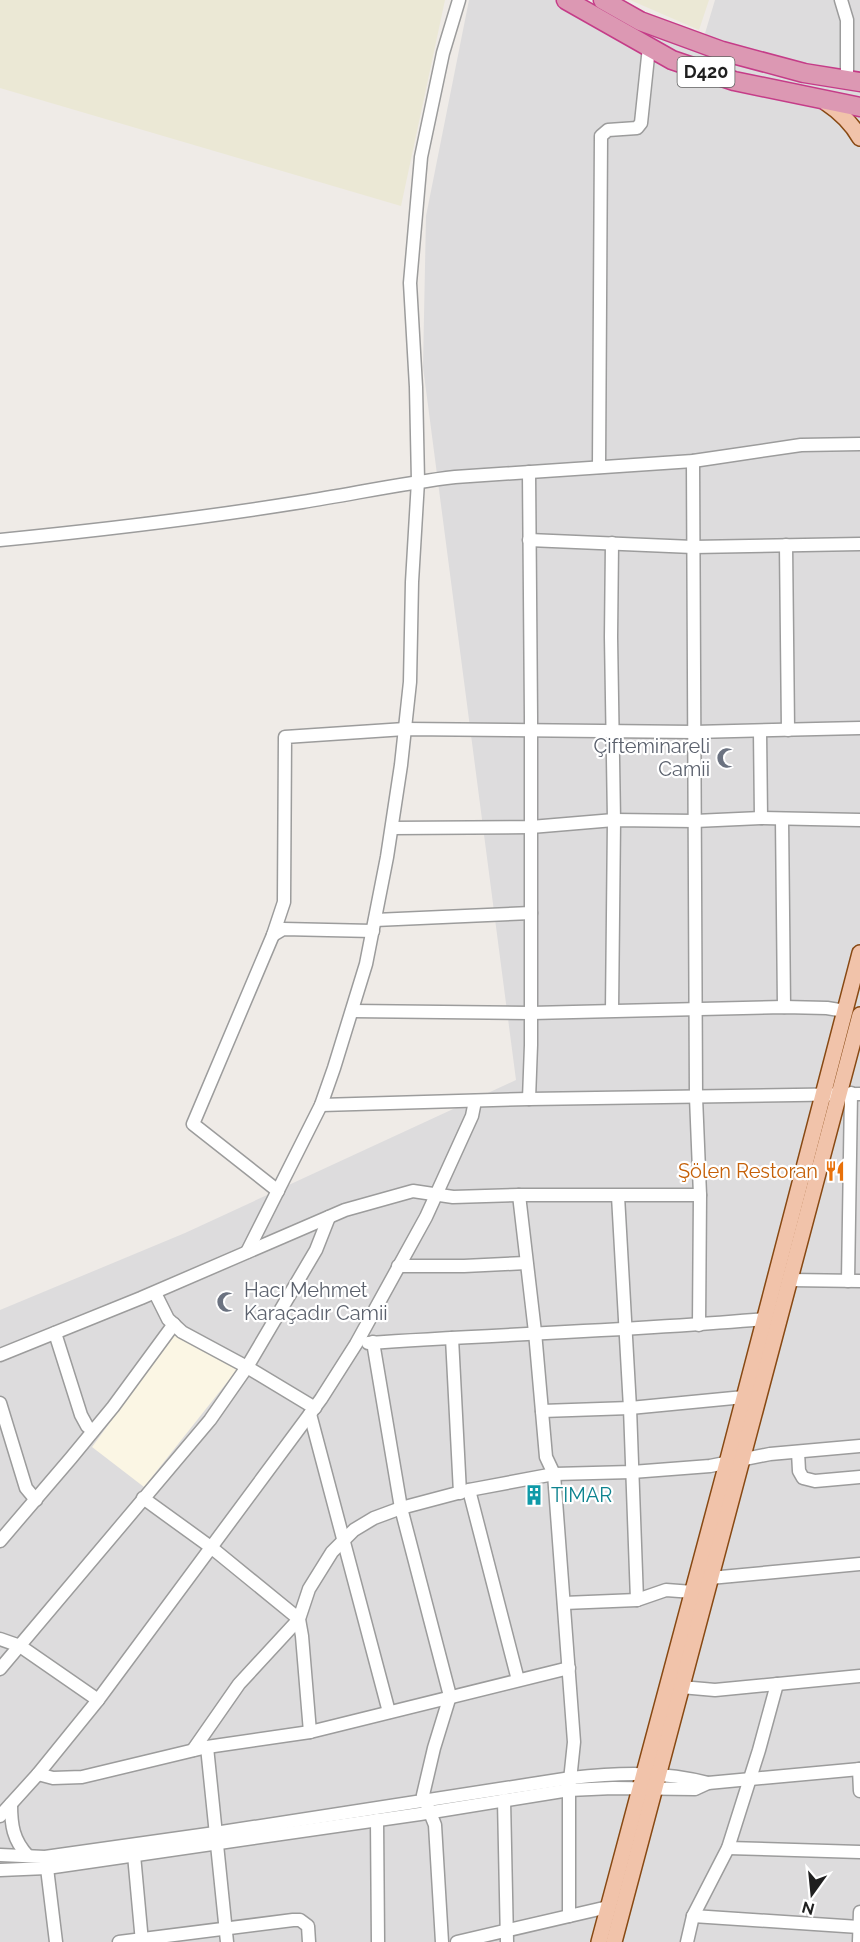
<svg xmlns="http://www.w3.org/2000/svg" width="860" height="1942" viewBox="0 0 860 1942" font-family="Raleway,sans-serif">
<style>
.residential{fill:#dddcdd}
.education{fill:#fbf6e4}
.farmland{fill:#ebe8d5}
.lines{fill:none;stroke-linecap:round;stroke-linejoin:round}
.minor-casing{stroke:#9c9c9c;stroke-width:15}
.major-casing{stroke:#884913;stroke-width:18}
.highway-casing{stroke:#c53c88;stroke-width:21}
.minor{stroke:#fff;stroke-width:12}
.major{stroke:#f1c3aa;stroke-width:15}
.highway{stroke:#dc98b3;stroke-width:18}
.labels{text-anchor:middle;stroke-width:4.5;stroke-linejoin:round;paint-order:stroke}
.shield{fill:#fff;stroke:#626262;stroke-width:1.5}
.shield-label{font-size:18px;font-weight:bold;fill:#1f1f1f}
.worship-label{font-size:20px;fill:#5b616d;stroke:#fff;text-anchor:end}
.food-label{font-size:20px;fill:#c56008;stroke:#fff;text-anchor:end}
.culture-label{font-size:20px;fill:#0d838f;stroke:#fff;text-anchor:start}
</style>
<rect width="100%" height="100%" fill="#efebe7"/>
<!-- residential -->
<path class="residential" d="M469,0h110l124,40 12,-40h145v1942h-860v-632l185,-77 331,-153 -93,-713 3,-151z"/>
<!-- education -->
<path class="education" d="M174,1335h7l55,29v7l-92,116 -52,-40z"/>
<!-- farmland -->
<g class="farmland">
<path d="M0,0h445l-44,206 -401,-118z"/>
<path d="M630,0h79l-10,30z"/>
</g>
<g class="lines">
<!-- minor casing -->
<g class="minor-casing">
<g id="minor">
<path d="M841,0l6,20v60"/>
<path d="M693,461l3,636 4,98 -1,130"/>
<path d="M599,467l2,-331 7,-6 29,-2 4,-5 8,-76"/>
<path d="M529,472l2,245v328l-2,54"/>
<path d="M0,540c101,-10 202,-22 302,-38 51,-8 101,-19 153,-25l238,-16 108,-16 59,-1"/>
<path d="M529,540l164,7 167,-3"/>
<path d="M612,543l-1,94 3,183 -2,190"/>
<path d="M786,545l2,185"/>
<path d="M760,731l1,87"/>
<path d="M782,819l2,188"/>
<path d="M392,828l139,-1 83,-7 81,1 66,-3 99,2"/>
<path d="M375,920l156,-7"/>
<path d="M273,935l10,-6 90,2"/>
<path d="M352,1011l179,2 253,-6 43,1 18,3"/>
<path d="M321,1105l208,-6 331,-5"/>
<path d="M278,1191l-85,-67 80,-189 11,-33 1,-165 120,-8 289,3 166,-4"/>
<path d="M519,1195l16,137 11,125 8,17 20,268 -5,48v126"/>
<path d="M618,1196l12,212 7,192"/>
<path d="M247,1252l74,-147 13,-37 32,-104 21,-107 14,-92 9,-83 2,-100 6,-101 -2,-94 -6,-104 11,-126 22,-104 16,-53"/>
<path d="M398,1266h66l62,-3"/>
<path d="M790,1280l70,1"/>
<path d="M848,1281l3,-188"/>
<path d="M155,1293l13,26 14,13 65,35 68,41"/>
<path d="M55,1333l26,82 6,11 6,5"/>
<path d="M452,1338l8,155"/>
<path d="M373,1342l28,166 49,188 -16,52 -11,47 12,30 7,117"/>
<path d="M368,1343c132,-9 265,-12 397,-24"/>
<path d="M0,1355l141,-57 204,-88 68,-19 40,6 66,-2h181"/>
<path d="M0,1403l26,85 10,12"/>
<path d="M542,1411l88,-3 114,-11"/>
<path d="M310,1414l79,298"/>
<path d="M798,1452l1,19 4,7 12,3 45,-4"/>
<path d="M469,1490l49,190"/>
<path d="M143,1498l69,50 87,71 -60,65 -46,66"/>
<path d="M0,1541l71,-83 42,-51 61,-83"/>
<path d="M710,1578l150,-14"/>
<path d="M564,1603l73,-3 29,-10 27,2"/>
<path d="M0,1639l20,7 78,54"/>
<path d="M0,1669l210,-249 37,-53 69,-117 13,-33"/>
<path d="M681,1687l34,3 145,-14"/>
<path d="M310,1732l-8,-96 -3,-17 10,-30 23,-37 22,-22 20,-12 27,-10 68,-18 85,-16 78,-2 78,-6 60,-12 90,-8"/>
<path d="M207,1747l20,195"/>
<path d="M859,1769l1,22"/>
<path d="M38,1774l15,4 29,-1 125,-30 103,-15 259,-64"/>
<path d="M504,1800l3,142"/>
<path d="M11,1804c0,21 2,36 17,52"/>
<path d="M0,1816l38,-42 60,-74 223,-301 35,-55 70,-127 46,-101 3,-15"/>
<path d="M377,1820l1,122"/>
<path d="M728,1848l132,4"/>
<path d="M0,1855l45,2 170,-24 356,-55c45,-5 93,-7 137,5"/>
<path d="M134,1855l8,87"/>
<path d="M46,1860l10,82"/>
<path d="M0,1870l47,-2 373,-54 149,-24 44,-2 82,1 13,-6 152,-14"/>
<path d="M693,1916l166,11"/>
<path d="M119,1942l174,-22h7l8,6 1,16"/>
<path d="M457,1942l151,-35"/>
<path d="M687,1942l6,-26 35,-68 31,-98 18,-66"/>
<path d="M859,1942l1,-30"/>
</g>
</g>
<!-- major casing -->
<g class="major-casing">
<g id="major">
<path d="M825,102c15,10 26,20 35,36"/>
<path d="M599,1942l128,-479 133,-510"/>
<path d="M614,1942l246,-927"/>
</g>
</g>
<!-- highway casing -->
<g class="highway-casing">
<g id="highway">
<path d="M566,0l106,60 62,21 126,26"/>
<path d="M603,0l37,21 82,30 82,22 56,9"/>
</g>
</g>
<!-- minor -->
<use href="#minor" class="minor"/>
<!-- major -->
<use href="#major" class="major"/>
<!-- highway -->
<use href="#highway" class="highway"/>
</g>
<!-- icons -->
<defs>
<g id="mosque-bare" transform="scale(1.62)"><path d="M3.5-4.9A6 6 0 1 0 3.5 4.9A5 5 0 1 1 3.5-4.9Z" fill="#6b7280" stroke="#fff" stroke-width="2.5" paint-order="stroke"/></g>
<g id="restaurant-bare" transform="scale(1.62)"><path d="M-5-6h1v4h1v-4h1v4h1v-4h1v5L-1.5 .5V6h-2V.5L-5-1ZM5-6V6H3V1.5H1.5Q1.5-4 5-6Z" fill="#e8710a" stroke="#fff" stroke-width="2.5" paint-order="stroke"/></g>
<g id="building-bare" transform="scale(1.62)"><path d="M-4-6H4V6H1V3H-1V6H-4ZM-2.5-4.3h1.7v1.8h-1.7ZM.8-4.3h1.7v1.8H.8ZM-2.5-1h1.7V.8h-1.7ZM.8-1h1.7V.8H.8Z" fill="#0f9aa8" stroke="#fff" stroke-width="2.5" paint-order="stroke"/></g>
</defs>
<g fill-rule="evenodd">
<use href="#mosque-bare" x="727" y="758"/>
<use href="#restaurant-bare" x="835" y="1171"/>
<use href="#mosque-bare" x="227" y="1302"/>
<use href="#building-bare" x="534" y="1495"/>
</g>
<g class="labels">
<!-- shield labels -->
<rect class="shield" x="677.5" y="57" width="57" height="30" rx="4.5"/>
<g class="shield-label">
<text x="706" y="78">D420</text>
</g>
<!-- worship labels -->
<g class="worship-label">
<text x="710" y="753">Çifteminareli<tspan x="710" dy="23">Camii</tspan></text>
<text x="244" y="1297" text-anchor="start">Hacı Mehmet<tspan x="244" dy="23">Karaçadır Camii</tspan></text>
</g>
<!-- food labels -->
<g class="food-label">
<text x="818" y="1178">Şölen Restoran</text>
</g>
<!-- culture labels -->
<g class="culture-label">
<text x="551" y="1502">TIMAR</text>
</g>
</g>
<!-- north arrow -->
<g transform="translate(812 1894) rotate(195)" stroke="#ffffff" stroke-width="4.5" paint-order="stroke">
<path d="M0-4.5L10 22L0 15L-10 22Z" fill="#1f1f1f"/>
<text y="-9" font-size="16" font-weight="bold" text-anchor="middle" fill="#1f1f1f">N</text>
</g>
</svg>
